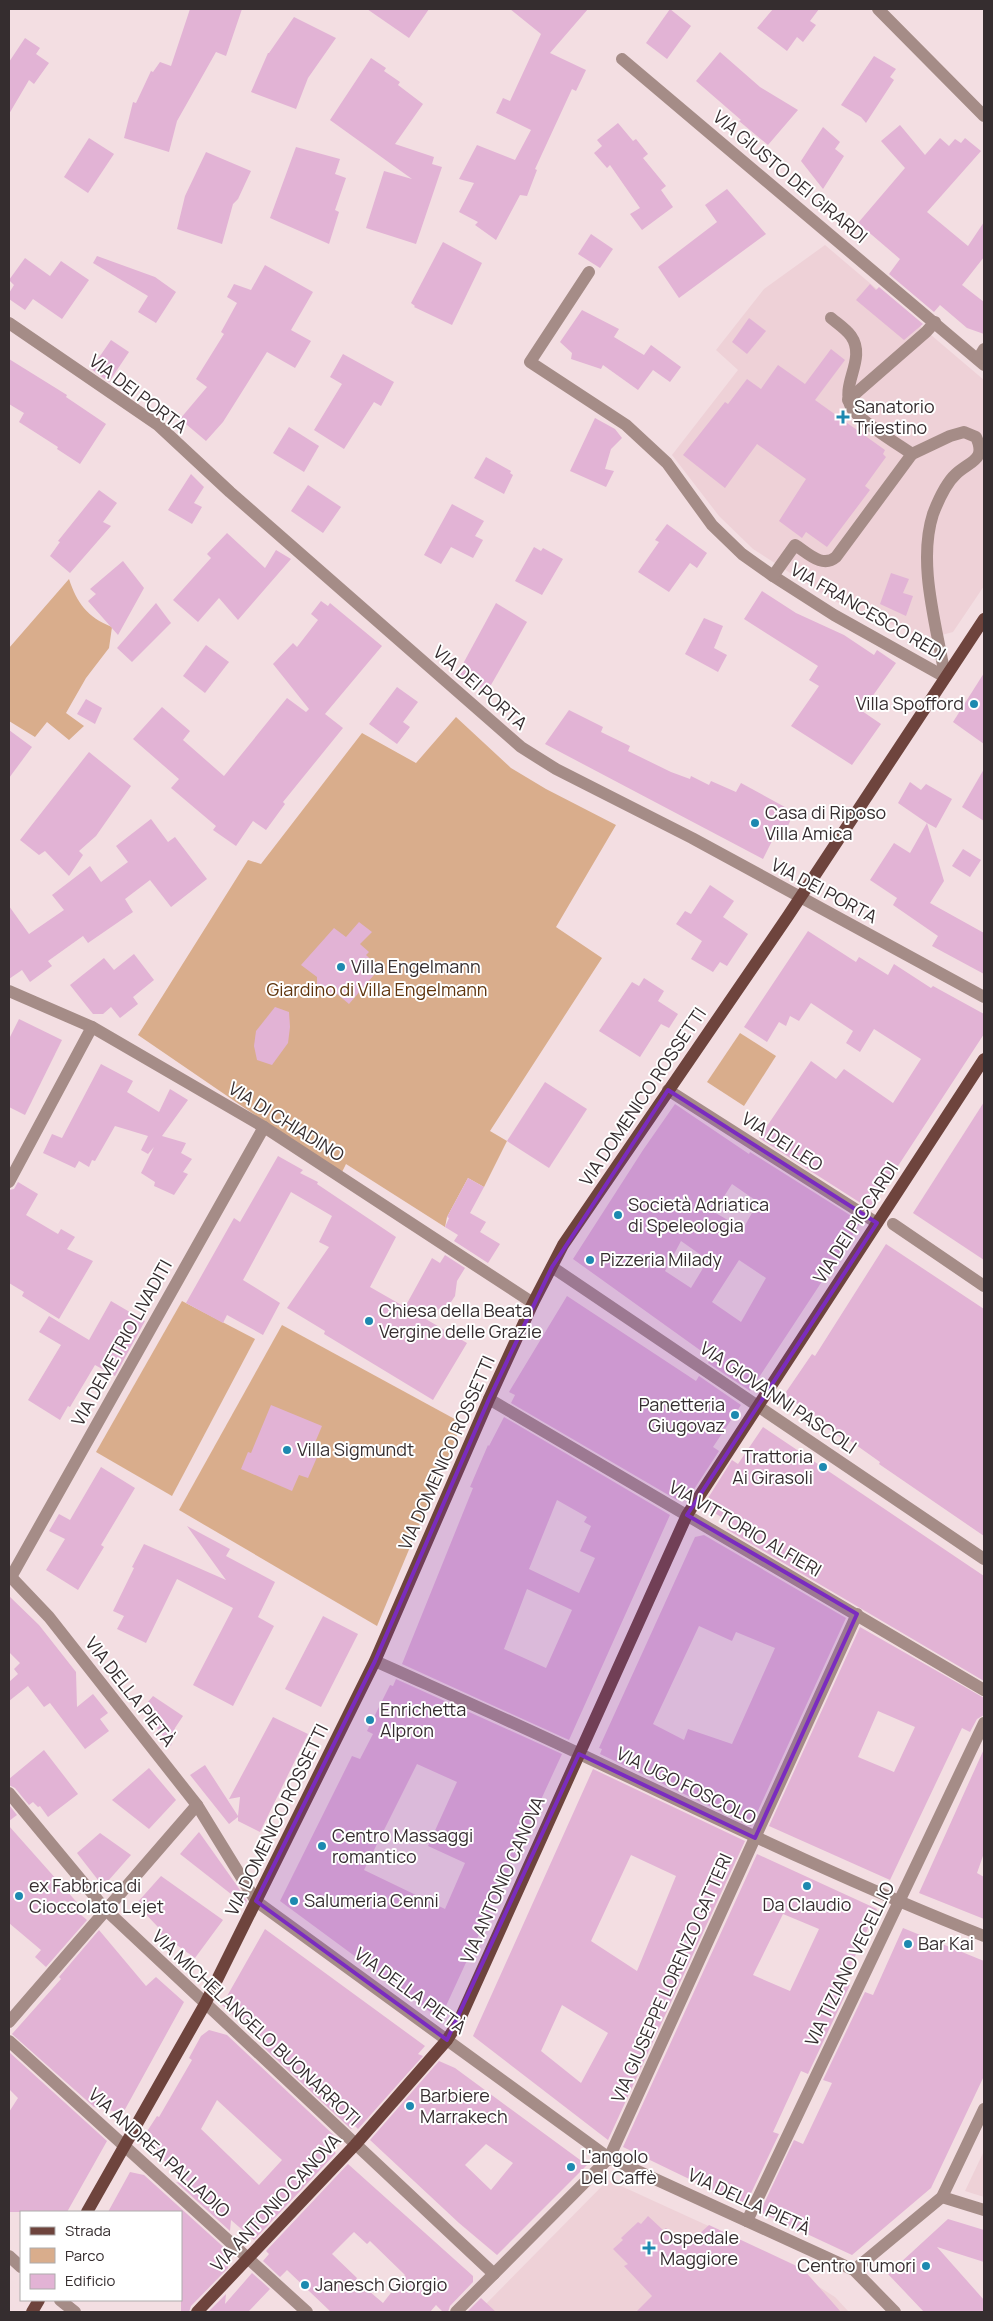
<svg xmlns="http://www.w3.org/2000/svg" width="993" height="2321" viewBox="0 0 993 2321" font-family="Manrope,sans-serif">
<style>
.built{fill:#eed1d7}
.green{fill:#d9ad8c}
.building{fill:#e2b3d5;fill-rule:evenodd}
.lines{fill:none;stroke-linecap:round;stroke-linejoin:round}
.minor{stroke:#a58c87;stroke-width:12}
.major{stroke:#6e443d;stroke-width:12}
.marked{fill:#7b2cbf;fill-opacity:0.2;stroke:#7b2cbf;stroke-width:4;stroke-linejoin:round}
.poi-dot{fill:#1d89b0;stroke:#fff;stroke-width:2}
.labels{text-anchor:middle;stroke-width:4;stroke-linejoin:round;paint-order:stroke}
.street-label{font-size:18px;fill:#352d2f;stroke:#fff}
.poi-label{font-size:18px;fill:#352d2f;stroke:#fff;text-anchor:start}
.park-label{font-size:18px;fill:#5e330c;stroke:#fff}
</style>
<rect width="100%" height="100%" fill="#f3dee2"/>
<!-- built -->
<g class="built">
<path d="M825,245l159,135v206l-31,46 -26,7 -95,-39 -79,-51 -34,-33 -47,-61 66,-85 -22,-20 48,-61z"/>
<path d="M984,2151v46l-19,-6z"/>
<path d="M608,2180l153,70 74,47 14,15h-371z"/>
</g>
<!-- green -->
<g class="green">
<path d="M69,579c8,24 18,38 43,48l-3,21 -23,30 -20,35 18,13 -15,14 -22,-18 -12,15 -26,-16v-73z"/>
<path d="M456,717l55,51 35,21 70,36 -60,102 46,31 -112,173 17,10 -23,46 -16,-9 -21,39 -2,10 -99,-63 -5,10 -203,-139 110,-175 13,4 101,-131 54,30z"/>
<path d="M740,1033l36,23 -32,50 -37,-24z"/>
<path d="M182,1301l73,38 -83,157 -76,-44z"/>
<path d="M282,1325l180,98 -85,203 -198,-116z"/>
</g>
<!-- building -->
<g class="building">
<path d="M190,9h52l-16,47 -10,-4 -39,69 -8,31 -45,-14 9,-36 3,1 15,-32 2,1 7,-10 11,4z"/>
<path d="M367,9h62l-20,29z"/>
<path d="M510,9h78l-38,44 36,17 -10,21 -4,-2 -37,80 2,1 -10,26 -7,-1 -24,45 -21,-15 3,-3 -19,-10 15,-29 -15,-4 18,-34 38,15 16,-30 -35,-17 7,-15 7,3 31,-67z"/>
<path d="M670,9l21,17 -24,33 -21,-16z"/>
<path d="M773,9h46l-9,12 6,4 -13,17 -6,-5 -10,14 -30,-23z"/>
<path d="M294,17l42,21 -28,40 -12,31 -45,-17 17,-39h1z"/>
<path d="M25,38l15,10 -4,6 13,9 -15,21 -5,-4 -20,34v-52z"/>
<path d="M720,52l40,35 38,23 -30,35 -29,-24 2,-1 -45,-39z"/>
<path d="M874,56l22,13 -6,8 4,3 -28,43 -5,-6 -20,-12z"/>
<path d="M371,58l15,10 -2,3 16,11 -2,3 25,19 -28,40 39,13 -2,7 10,3 -26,77 -50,-16 18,-57 28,8 -82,-59z"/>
<path d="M618,123l15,18 3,-2 12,15 -5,4 23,28 -5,4 12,17 -31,23 -12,-16 10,-6 -30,-43 -3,3 -13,-15 8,-7 -5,-6z"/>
<path d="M900,125l25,30 15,-17 9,8 6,-7 6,4 4,-5 16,13 -54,61 41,34 16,-24v35l-22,28 22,17v32l-17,-6 -27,-23 -6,7 -45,-38 11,-15 -42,-36 47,-55 -24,-27z"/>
<path d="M823,127l17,15 -5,7 9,7 -21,33 -22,-28z"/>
<path d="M89,138l25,16 -26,39 -24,-16z"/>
<path d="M296,147l44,12 -5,15 11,4 -11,32 4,2 -10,32 -59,-26z"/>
<path d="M206,152l45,19 -13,28 -5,5 -11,40 -45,-15 8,-33z"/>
<path d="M727,189l39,45 -87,64 -21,-31 59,-45 -12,-17z"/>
<path d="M591,234l22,15 -13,19 -22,-14z"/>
<path d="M443,242l39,21 -30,62 -38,-18 1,-1 -4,-3z"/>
<path d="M97,256l58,21 21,15 -20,31 -18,-11 10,-16 -55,-33z"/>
<path d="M25,258l25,18 11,-15 28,19 -27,39 -29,-20 -8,11 -16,-11v-6l5,-8 -5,-5z"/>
<path d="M265,265l48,27 -22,38 20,11 -16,27 -28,-16 -44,70 -17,19 -26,-22 27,-32 -11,-8 28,-45 -3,-2 16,-29 -10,-6 7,-13 17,6z"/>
<path d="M870,284l6,6 3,-3 44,37 -19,16 -48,-40z"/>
<path d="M582,310l37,19 -5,8 30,18 7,-10 30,22 -11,15 -17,-12 -15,20 -35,-25 -2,4 -30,-10 1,-6 -12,-11z"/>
<path d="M749,318l17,13 -19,23 -15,-12z"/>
<path d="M111,340l18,12 -20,30 -18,-13z"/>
<path d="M831,349l14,11 -30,40 70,50 -2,4 3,3 -21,29 5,4 -43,57 -21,-15 -4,6 -23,-17 27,-42 -49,-35 -32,44 -42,-33 42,-53 3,2 19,-25 14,10 17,-24 27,19z"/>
<path d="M343,354l51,28 -13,24 -7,-4 -30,47 -30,-19 28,-46 -12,-7z"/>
<path d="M9,359l58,36 -1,2 40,27 -26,40 -23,-15 1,-2 -39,-25 5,-9 -15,-9z"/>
<path d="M595,418l20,11 7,9 -11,11 -6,20 9,2 -8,16 -36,-16z"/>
<path d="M289,427l30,19 -15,26 -31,-19z"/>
<path d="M486,457l25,14 -1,2 3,2 -9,19 -30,-16z"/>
<path d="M191,474l13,13 -10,16 8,4 -10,17 -24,-14z"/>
<path d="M308,485l33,22 -18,26 -32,-22z"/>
<path d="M99,490l18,13 -14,19 8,4 -41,47 -20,-17 10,-14 -2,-1z"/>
<path d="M452,504l32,17 -9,15 8,4 -10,18 -22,-11 -10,17 -17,-9z"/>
<path d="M667,524l40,29 -10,15 -7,-5 -21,29 -31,-20 21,-30 -4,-2z"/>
<path d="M227,533l38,35 11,-18 15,9 -53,61 -19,-22 -21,24 -25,-22 38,-42 -4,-4z"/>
<path d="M534,547l7,4 2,-3 20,11 -21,36 -27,-14z"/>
<path d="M123,561l21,27 -26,47 -30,-34 8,-7 -6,-5z"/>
<path d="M891,573l18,6 -6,14 10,3 -7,20 -26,-12z"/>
<path d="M762,591l34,22 48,22 30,20 3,-5 19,13 -34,48 19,13 -29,41 -61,-39 28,-40 -10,-6 9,-14 -74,-47z"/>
<path d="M321,601l7,5 2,-3 52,43 -57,68 18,14 -60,74 2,2 -19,26 -13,-9 -17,25 -23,-16 3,-4 -45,-38 8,-9 -46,-40 29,-32 28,24 -7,9 41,36 63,-78 19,14 3,-3 -36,-45 20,-21 4,4 21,-27 -7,-6z"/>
<path d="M156,603l15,20 -39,39 -15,-14z"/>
<path d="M496,603l31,19 -40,70 -29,-19z"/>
<path d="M704,618l19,8 -9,22 13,7 -9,17 -33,-18z"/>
<path d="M206,645l23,17 -24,31 -22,-17z"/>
<path d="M984,673v71l-31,-22z"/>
<path d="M397,687l21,15 -15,20 7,5 -13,17 -28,-20z"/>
<path d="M86,699l16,9 -7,16 -18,-10z"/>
<path d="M569,710l34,17 -2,5 29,14 -2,5 43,21 19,7 1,-3 18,9 2,-4 25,11 5,-9 53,29 -13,30 -8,-3 -10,20 -218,-115z"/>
<path d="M9,730l23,17 -23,31z"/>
<path d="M89,752l42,34 -35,50 -17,15 4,4 -14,21 -24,-25 -6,4 -19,-15z"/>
<path d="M984,769v52l-22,-14z"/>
<path d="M910,782l11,8 5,-6 26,15 -16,29 -9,-5 17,58 -14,22 54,30v41l-52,-28 6,-10 -45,-31 4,-7 -27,-18 24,-37 16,10 17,-30 -29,-20z"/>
<path d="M151,819l17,23 7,-5 32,42 -36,28 -21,-27 -25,19 8,13 -45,31 -5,-7 -35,25 4,5 -22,16 -8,-12 -13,9v-73l20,28 35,-24 -12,-15 38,-29 11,16 27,-20 -12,-16z"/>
<path d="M963,849l18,11 -11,17 -18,-11z"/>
<path d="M710,885l24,16 -11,16 25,17 -21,32 -7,-4 -7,10 -22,-13 11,-18 -26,-17 9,-13 6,3z"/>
<path d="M359,922l13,10 -12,12 9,8 -3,3 14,13 -31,36 -13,-11 -10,1 -9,-8v-9l-16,-12 33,-37 12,9z"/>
<path d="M808,931l48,31 3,-5 29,18 6,-11 37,24 2,-2 51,28v20l-114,175 -111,-71 52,-77 25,18 8,-10 49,34 28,-44 -47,-30 -14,23 -14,-9 7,-12 -42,-28 -12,18 -9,-5 -4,10 -7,-4 -12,20 -23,-15z"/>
<path d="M134,954l20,26 -21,17 5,7 -18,14 -9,-11 -8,7h-10l-23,-29 34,-27 10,12z"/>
<path d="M644,978l20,13 -6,10 20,13 -9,14 -8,-4 -21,33 -41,-26 33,-49 7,4z"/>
<path d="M275,1007l14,5 1,15 -2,16 -16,22 -15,-5 -3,-14 2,-15z"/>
<path d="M19,1019l43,21 -37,75 -16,-8v-68z"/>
<path d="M101,1064l32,17 -6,11 32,20 11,-23 18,11 -26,36 24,7 -5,10 11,6 -9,13 5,2 -14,21 -20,-9 1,-4 -14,-9 13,-26 -6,7 -7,-4 7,-14 -33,-10 -20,35 -3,-1 -3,7 -10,-6 -4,7 -32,-15 9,-19 10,4z"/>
<path d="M545,1082l42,27 -38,59 -42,-27z"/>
<path d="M984,1102v158l-71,-47z"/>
<path d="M675,1104l74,50 1,-2 111,70 -111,169 -42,-28 3,-5 -138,-99 70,-109zM732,1184l26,18 -15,27 -29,-17zM681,1241l27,19 -17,28 -26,-17zM739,1260l27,18 -25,44 -29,-20z"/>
<path d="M278,1156l25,14 -3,3 18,9 -1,2 79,53 -26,50 35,20 27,-49 8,5 5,-8 20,13 -8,13 -2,15 -4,6 -27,16 43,25 -34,57 -109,-66 1,-3 -38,-23 42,-61 -10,-5 13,-26 -41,-24 -48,88 37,23 -17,32 -36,-20 -4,8 -37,-20 48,-85 6,4z"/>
<path d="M468,1178l16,9 -14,26 16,9 -6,10 20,12 -12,19 -34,-22 4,-6 -13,-8 4,-9 -2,-1z"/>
<path d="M18,1182l20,12 -12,21 32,19 3,-5 14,8 -8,12 26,12 -34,58 -37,-23 2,-4 -15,-9v-93l5,-1z"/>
<path d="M886,1244l98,65v227l-105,-72 1,-2 -31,-22 -2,2 -29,-20 2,-3 -36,-24 28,-41 3,2z"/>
<path d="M567,1296l129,85 3,-5 42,29 -28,42 6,4 -30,46 -9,-3 -3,6 -166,-97 4,-8 -6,-3z"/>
<path d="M111,1301l34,20 -30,55 -20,-11 -25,42 -2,-1 -8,14 -32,-20 33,-55 -22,-13 10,-16 40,24z"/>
<path d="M271,1405l51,21 -8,19 7,3 -13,30 -9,-3 -7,16 -51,-22 7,-17 3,1z"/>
<path d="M504,1417l166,98 -101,225 -167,-76 71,-176 -3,-1 18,-42 1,1zM557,1500l30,17 -3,5 7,4 -11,25 15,7 -16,35 -50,-24zM527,1589l45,21 -26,58 -42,-19z"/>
<path d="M763,1427l221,149v105l-258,-152 10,-3 -33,-20 29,-46 6,4z"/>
<path d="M101,1467l34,21 -34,57 3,2 -26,43 -32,-20 19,-31 -16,-8 10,-17 11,6z"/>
<path d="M187,1526l43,23 -4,7 49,26 -17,35 16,9 -41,80 -40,-21 40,-77 -56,-29 -31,64 -29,-14 7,-13 -11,-5 21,-43 -2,-1 12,-23 82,36z"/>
<path d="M704,1535l142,83 -95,208 -151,-72 2,-5 -3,-1 96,-211zM699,1626l33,15 4,-9 39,16 -43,96 -44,-15 -4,11 -31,-16z"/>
<path d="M9,1596l30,29 37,47 1,35 16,-13 15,19 -8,6 9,12 -24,18 -35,-46 -6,4 -16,-21 -19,15v-19l9,-8 -4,-5 6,-6 -11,-11z"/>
<path d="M323,1616l35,18 -37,73 -36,-18z"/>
<path d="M860,1627l124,71v17l-7,4 -7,13 -8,-4 -72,152 -121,-54zM878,1711l37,16 -21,45 -36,-15z"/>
<path d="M396,1679l166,75 -122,265 -160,-118 72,-145 8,3 13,-25 -6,-3 23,-46 3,1zM417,1764l40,18 -29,64 37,17 -20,46 -81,-39z"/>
<path d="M153,1696l30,20 -8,12 -4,18 -29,-37z"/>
<path d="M273,1717l35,17 -48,98 -22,-11v-4l-9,7 -39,-49 15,-10 33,51 2,-19 -11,2z"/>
<path d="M984,1749v104l-7,20 7,4v42l-65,-26z"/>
<path d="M44,1750l34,44 -30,23 -8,-11 -2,1 -5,-5 -4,3 -14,-17 -6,-3v-6z"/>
<path d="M149,1768l27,32 -27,29 -37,-29z"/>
<path d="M593,1769l152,72 -137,299 -135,-104zM631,1855l45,21 -39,95 -46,-30zM562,2005l46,28 -27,50 -40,-32z"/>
<path d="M9,1805l8,10 -8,6z"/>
<path d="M9,1826l72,81 -18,-7 24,20 -41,47 -11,-10 6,-7 -32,-27z"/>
<path d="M199,1832l39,55 9,14 -2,4 -65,-51z"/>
<path d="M100,1833l31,22 -23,26 -10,-1 -21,-27z"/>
<path d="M757,1854l120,55 -34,73 7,3 -42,89 -7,-3 -28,61 6,2 -34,72 -122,-59zM783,1914l36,15 -29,62 -37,-16z"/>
<path d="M161,1876l62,44 -28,38 -28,-20 -9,-3v-8l-22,-23z"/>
<path d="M903,1928l81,33v115l-53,112 -79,67 -92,-43 34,-72 9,4 29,-61 -9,-3 42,-88 8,3z"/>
<path d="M265,1929l160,117 -7,8 5,2 -65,73 -3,-3 -4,3 -90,-84 8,2 -47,-42z"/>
<path d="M99,1930l47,56 10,-9 28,25 -61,111 -29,-6 -82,-73 49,-55 -2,-2z"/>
<path d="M209,2030l18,5 113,106 -8,9 4,3 -82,87 -23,-20 -1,11 -54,-49 16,3 -48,-42 5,-9 -3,-1 11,-17 2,1 33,-57 -3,-2 12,-22zM217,2100l65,60 -23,25 -58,-56z"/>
<path d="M9,2052l98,89 -40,71h-58v-100l9,-14 -9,-9z"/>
<path d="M439,2061l16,7 132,97 -90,90 -38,-32 -89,-83zM486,2144l27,19 -22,27 -26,-25z"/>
<path d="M348,2164l125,112v6l-23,24 -2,6h-5l-7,-7 -6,7h-99l-44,-42 -7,7 -17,-16 6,-7 -3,-3zM354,2232l13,12 3,-3 35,34 -22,28 -27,-23 1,-2 -25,-24z"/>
<path d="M130,2172l14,3 85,77 -1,16 -37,38 -2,6h-8v-100h-73z"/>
<path d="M648,2216l15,14 3,-2 20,18 23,-21 94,44 38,43h-205l16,-16 -28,-30 4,-2 -15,-15 10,-9 -2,-2 17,-16 3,2z"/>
<path d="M948,2219l36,11v32l-47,-15 47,53v12h-60l-36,-38z"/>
<path d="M252,2273l18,16 -22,23h-40l18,-18 -1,10z"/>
<path d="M481,2298l15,14h-29z"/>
</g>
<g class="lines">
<!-- minor -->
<g class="minor">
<path d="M878,9l106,107"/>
<path d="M622,59l362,306"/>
<path d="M589,272l-59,90 96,63 41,38 45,62 30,29 31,22 61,39 111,62"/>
<path d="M831,318c7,6 15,11 20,18 16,23 -11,48 0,71 6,12 48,38 61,47"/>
<path d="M9,323l149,102 72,67 291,255 35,22 136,69 292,159"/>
<path d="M978,359l6,-10"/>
<path d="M848,400l78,-68 9,-10"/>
<path d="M773,576l22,-31c12,7 27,24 41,12l76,-103 38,-18 14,-4 12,5c11,23 -6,24 -20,37 -11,10 -18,27 -23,40 -16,50 4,112 12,163"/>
<path d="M9,991l83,36 172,100 269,176"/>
<path d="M668,1090l209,133"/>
<path d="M9,1182l83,-155"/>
<path d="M893,1224l91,62"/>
<path d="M552,1267l432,292"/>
<path d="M489,1399l495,291"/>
<path d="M9,1575l40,42 148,188 59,96 353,257 245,112 41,42"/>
<path d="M11,1577l253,-450"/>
<path d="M375,1661c69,31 138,61 207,94 133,63 265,127 402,181"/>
<path d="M9,1793l97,117 388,364"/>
<path d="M9,2022l188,-217"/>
<path d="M9,2041l298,271"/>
<path d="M942,2197l42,13"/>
<path d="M747,2221l237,-498"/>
<path d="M9,2256l12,11"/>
<path d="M854,2270l88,-73 42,-88"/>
<path d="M60,2300l15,12"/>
<path d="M456,2312l153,-154 248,-544"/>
</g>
<!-- major -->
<g class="major">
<path d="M87,2212l118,-208 170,-343 114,-262 44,-96 30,-58 225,-329 196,-297"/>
<path d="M32,2312l7,-12"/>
<path d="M197,2312l158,-167 92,-105 12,-19 228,-506 297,-456"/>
</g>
</g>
<!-- marked area -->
<path class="marked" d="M668,1090l209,133 -190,292 170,99 -102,224 -176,-84 -132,286 -191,-139 119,-240 114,-262 63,-132z"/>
<!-- markers -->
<g class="poi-dot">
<path d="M840.5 409.5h5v5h5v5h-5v5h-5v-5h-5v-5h5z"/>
<circle cx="974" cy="704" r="5"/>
<circle cx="755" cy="823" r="5"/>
<circle cx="341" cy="967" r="5"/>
<circle cx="618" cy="1215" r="5"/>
<circle cx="590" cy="1260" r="5"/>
<circle cx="369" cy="1321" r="5"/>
<circle cx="735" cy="1415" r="5"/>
<circle cx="287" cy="1450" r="5"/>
<circle cx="823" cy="1467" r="5"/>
<circle cx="370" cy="1720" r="5"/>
<circle cx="322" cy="1846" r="5"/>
<circle cx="807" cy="1886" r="5"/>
<circle cx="19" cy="1896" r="5"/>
<circle cx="294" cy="1901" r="5"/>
<circle cx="908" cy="1944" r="5"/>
<circle cx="410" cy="2106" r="5"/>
<circle cx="571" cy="2167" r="5"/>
<path d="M646.5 2240.5h5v5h5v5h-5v5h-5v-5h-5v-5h5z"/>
<circle cx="926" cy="2266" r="5"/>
<circle cx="305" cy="2285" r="5"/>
</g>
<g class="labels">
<!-- street labels -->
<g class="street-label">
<text transform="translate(790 177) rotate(40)" y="6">VIA GIUSTO DEI GIRARDI</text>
<text transform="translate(138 394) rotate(37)" y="6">VIA DEI PORTA</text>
<text transform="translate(868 612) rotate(30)" y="6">VIA FRANCESCO REDI</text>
<text transform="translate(480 688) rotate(41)" y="6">VIA DEI PORTA</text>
<text transform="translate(824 891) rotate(28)" y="6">VIA DEI PORTA</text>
<text transform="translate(643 1097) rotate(-56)" y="6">VIA DOMENICO ROSSETTI</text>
<text transform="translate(286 1122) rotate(32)" y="6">VIA DI CHIADINO</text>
<text transform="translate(782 1142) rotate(33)" y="6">VIA DEI LEO</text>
<text transform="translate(856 1223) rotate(-57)" y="6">VIA DEI PICCARDI</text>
<text transform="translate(122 1343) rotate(-61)" y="6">VIA DEMETRIO LIVADITI</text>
<text transform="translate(778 1398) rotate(34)" y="6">VIA GIOVANNI PASCOLI</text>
<text transform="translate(447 1453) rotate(-66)" y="6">VIA DOMENICO ROSSETTI</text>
<text transform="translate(745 1529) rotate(30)" y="6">VIA VITTORIO ALFIERI</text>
<text transform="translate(130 1692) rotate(52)" y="6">VIA DELLA PIETÀ</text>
<text transform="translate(686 1786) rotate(26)" y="6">VIA UGO FOSCOLO</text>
<text transform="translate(277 1820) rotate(-64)" y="6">VIA DOMENICO ROSSETTI</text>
<text transform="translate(503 1880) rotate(-66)" y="6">VIA ANTONIO CANOVA</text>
<text transform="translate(850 1964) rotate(-64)" y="6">VIA TIZIANO VECELLIO</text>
<text transform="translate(672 1978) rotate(-66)" y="6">VIA GIUSEPPE LORENZO GATTERI</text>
<text transform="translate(410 1991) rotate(36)" y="6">VIA DELLA PIETÀ</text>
<text transform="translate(256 2028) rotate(43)" y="6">VIA MICHELANGELO BUONARROTI</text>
<text transform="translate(159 2153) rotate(42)" y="6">VIA ANDREA PALLADIO</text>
<text transform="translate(749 2202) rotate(25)" y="6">VIA DELLA PIETÀ</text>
<text transform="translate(276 2203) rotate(-47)" y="6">VIA ANTONIO CANOVA</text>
</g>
<!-- poi labels -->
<g class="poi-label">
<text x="854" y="413">Sanatorio<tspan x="854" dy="21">Triestino</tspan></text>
<text x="964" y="710" text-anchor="end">Villa Spofford</text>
<text x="765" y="819">Casa di Riposo<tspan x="765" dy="21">Villa Amica</tspan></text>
<text x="351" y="973">Villa Engelmann</text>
<text x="628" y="1211">Società Adriatica<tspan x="628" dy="21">di Speleologia</tspan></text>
<text x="600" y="1266">Pizzeria Milady</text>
<text x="379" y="1317">Chiesa della Beata<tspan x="379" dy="21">Vergine delle Grazie</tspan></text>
<text x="725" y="1411" text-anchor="end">Panetteria<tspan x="725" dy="21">Giugovaz</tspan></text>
<text x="297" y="1456">Villa Sigmundt</text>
<text x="813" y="1463" text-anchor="end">Trattoria<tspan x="813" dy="21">Ai Girasoli</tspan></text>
<text x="380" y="1716">Enrichetta<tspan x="380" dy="21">Alpron</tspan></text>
<text x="332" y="1842">Centro Massaggi<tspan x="332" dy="21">romantico</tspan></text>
<text x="29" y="1892">ex Fabbrica di<tspan x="29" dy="21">Cioccolato Lejet</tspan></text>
<text x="304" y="1907">Salumeria Cenni</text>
<text x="807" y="1911" text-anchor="middle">Da Claudio</text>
<text x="918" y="1950">Bar Kai</text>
<text x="420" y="2102">Barbiere<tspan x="420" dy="21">Marrakech</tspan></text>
<text x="581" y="2163">L'angolo<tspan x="581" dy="21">Del Caffè</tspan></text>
<text x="660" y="2244">Ospedale<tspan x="660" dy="21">Maggiore</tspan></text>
<text x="916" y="2272" text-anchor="end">Centro Tumori</text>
<text x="315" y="2291">Janesch Giorgio</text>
</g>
<!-- park labels -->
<g class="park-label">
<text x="377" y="996">Giardino di Villa Engelmann</text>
</g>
</g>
<!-- border -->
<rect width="993" height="2321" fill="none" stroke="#352d2f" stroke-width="20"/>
<!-- legend -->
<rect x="20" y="2211" width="162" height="90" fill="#ffffff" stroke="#aeabac"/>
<rect x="30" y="2227" width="25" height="8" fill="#6e443d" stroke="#aeabac"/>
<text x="65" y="2236" font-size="15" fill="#352d2f">Strada</text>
<rect x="30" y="2248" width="25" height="15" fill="#d9ad8c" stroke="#aeabac"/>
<text x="65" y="2261" font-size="15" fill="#352d2f">Parco</text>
<rect x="30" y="2274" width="25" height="15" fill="#e2b3d5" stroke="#aeabac"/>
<text x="65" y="2286" font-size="15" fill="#352d2f">Edificio</text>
</svg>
